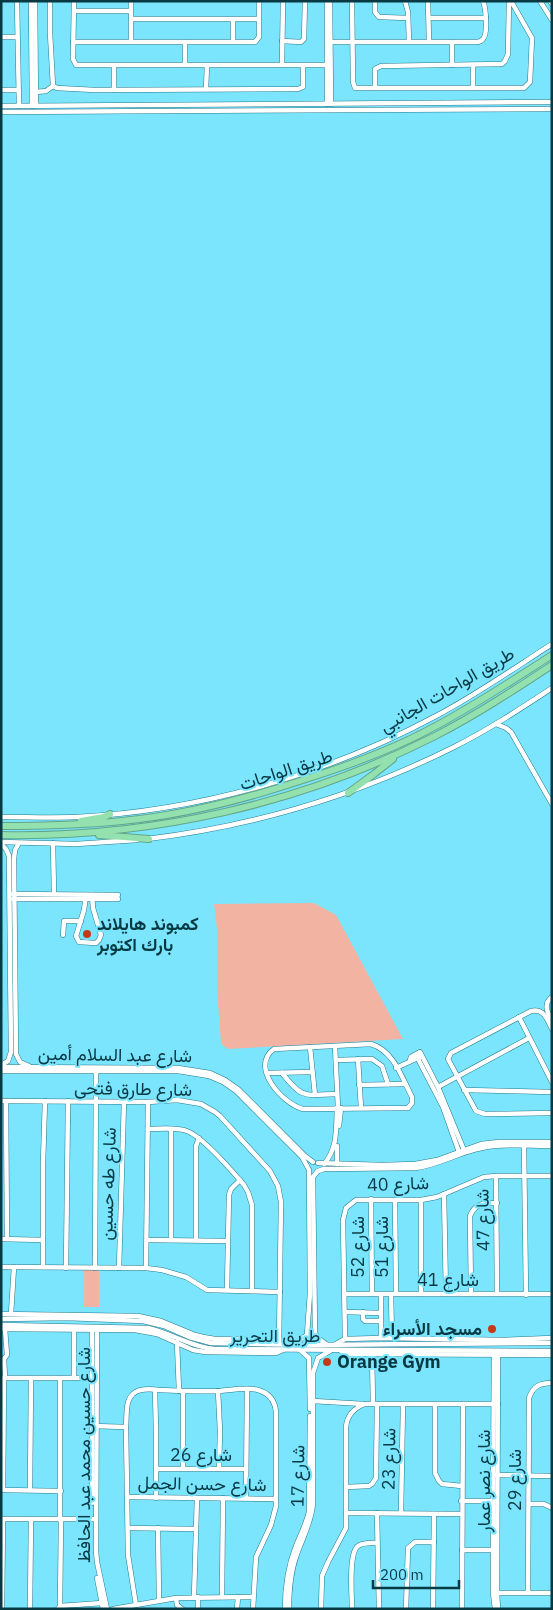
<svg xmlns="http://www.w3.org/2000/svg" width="553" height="1610" viewBox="0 0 553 1610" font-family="'IBM Plex Sans',Vazirmatn,sans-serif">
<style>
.green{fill:#f3b3a3}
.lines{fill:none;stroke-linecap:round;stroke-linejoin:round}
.minor-casing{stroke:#23798b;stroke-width:5.5}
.highway-casing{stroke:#62a689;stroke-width:8}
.minor{stroke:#fff;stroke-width:4.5}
.highway{stroke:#93e1ae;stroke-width:6}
.poi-dot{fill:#c43a16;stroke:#7be5fe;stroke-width:2}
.labels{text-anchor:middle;stroke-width:4;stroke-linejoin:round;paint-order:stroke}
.street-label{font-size:18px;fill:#073943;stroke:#7be5fe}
.poi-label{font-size:18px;font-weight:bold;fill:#073943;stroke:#7be5fe;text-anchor:start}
</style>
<rect width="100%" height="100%" fill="#7be5fe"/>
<!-- green -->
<g class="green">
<path d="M314,903l22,12 67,124 -175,10 -7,-5 -4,-56v-59l-3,-25z"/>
<rect x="83" y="1270" width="16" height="37"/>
</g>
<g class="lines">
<!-- minor casing -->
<g class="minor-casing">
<g id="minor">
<path d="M17,1l2,105"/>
<path d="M31,1l1,105"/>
<path d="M35,1l1,104"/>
<path d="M50,1v32l3,53"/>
<path d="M74,1l-1,58 3,6h251"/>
<path d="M327,1v103"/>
<path d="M330,1l1,103"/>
<path d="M352,1l1,81 2,6h169l6,-6 2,-44 -21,-37"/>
<path d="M375,1v11l4,5 29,1"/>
<path d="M405,1l3,11 1,30"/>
<path d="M428,1l1,41"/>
<path d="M540,1l12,19"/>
<path d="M550,1l2,3"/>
<path d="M74,11h57"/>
<path d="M429,18h57"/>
<path d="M131,19h128"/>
<path d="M1,37h16"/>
<path d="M282,41l19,1 3,-3 1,-38"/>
<path d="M73,42h182l4,-5v-36"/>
<path d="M131,42v-41"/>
<path d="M233,42v-23"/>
<path d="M330,42h146c3,0 5,0 7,-3 5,-5 3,-31 0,-38"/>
<path d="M185,65v-23"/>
<path d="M282,65l1,-64"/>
<path d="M452,65v-23"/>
<path d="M473,65v23"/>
<path d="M53,86l4,2 38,2 203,-1 5,-2v-22"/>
<path d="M375,88v-19l6,-3 121,-2 3,-3 3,-7 1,-53"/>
<path d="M206,89l1,-24"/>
<path d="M1,90h17"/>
<path d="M114,90v-24"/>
<path d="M36,92l10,-1 7,-5"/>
<path d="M1,106l551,-4"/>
<path d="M1,112l551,-3"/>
<path d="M496,724l10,4 5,4 41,72"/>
<path d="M1,817c25,0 51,1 76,0 122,-6 251,-43 359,-101 40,-21 77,-47 116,-72"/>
<path d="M147,839c107,-13 211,-44 307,-92 34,-17 66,-38 98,-59"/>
<path d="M1,842l75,2 61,-4"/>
<path d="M19,843l-4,7 -1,9 2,195 4,8 9,4"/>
<path d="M53,843l1,51"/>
<path d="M1,844l5,5 3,7 2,196 -3,9 -7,4"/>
<path d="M13,894l105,1"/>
<path d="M86,895l-2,15 -8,26 3,6 17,1 3,-3 2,-5 -8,-27 -1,-13"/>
<path d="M13,899h105"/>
<path d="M63,935l1,-14h17"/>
<path d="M552,997c-9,7 -5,15 0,23"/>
<path d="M519,1017l33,65"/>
<path d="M552,1029c-5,-10 -8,-21 -21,-18l-80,42 -3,6 28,52 9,3 67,-1"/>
<path d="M371,1044c23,7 31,34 41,53v6l-4,5 -105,1c-20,-5 -54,-42 -29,-60z"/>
<path d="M335,1046l3,62"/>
<path d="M310,1047l5,48"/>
<path d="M416,1055l27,52 16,45"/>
<path d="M358,1059l3,49"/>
<path d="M336,1060l36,-1 10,7 6,18"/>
<path d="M410,1060l1,-3 9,-5 18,35 26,63"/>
<path d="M1,1067l177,1 32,5 15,7 13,9 67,67 8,6"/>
<path d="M396,1068l24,-11"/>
<path d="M1,1071h177l31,5 14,6 13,9 66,66 6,11"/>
<path d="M267,1073l45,-1"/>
<path d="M282,1073c21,27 23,22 55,21"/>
<path d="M359,1085l46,-1"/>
<path d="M438,1087l91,-49"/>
<path d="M464,1090l88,2"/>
<path d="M1,1101l147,1 29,-2 24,4 14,8 5,4 50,55 8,15 3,16 -2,142"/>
<path d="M6,1101l1,138"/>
<path d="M339,1126l2,-18"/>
<path d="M148,1129c12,0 28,-2 39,2 16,6 46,41 57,54l4,7 4,13v86"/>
<path d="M337,1146v18"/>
<path d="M524,1146l2,149"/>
<path d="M318,1163l64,2 33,-1 22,-4 44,-16 18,-2h53"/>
<path d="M324,1164c14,-16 12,-36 13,-56"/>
<path d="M318,1171l6,-2 92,-1c23,-3 43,-16 66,-20 22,-5 47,-2 70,-2"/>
<path d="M317,1172l-4,5 2,156 3,5 8,6"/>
<path d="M496,1176l1,118"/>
<path d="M444,1194l2,100"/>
<path d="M371,1199l1,95"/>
<path d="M395,1200l1,94"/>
<path d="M421,1200v94"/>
<path d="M1,1239l42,1"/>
<path d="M147,1240l81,1"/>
<path d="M171,1240v-111"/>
<path d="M196,1240v-94l3,-8"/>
<path d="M1,1267l145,1 16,2 24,7 21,13 73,2"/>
<path d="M43,1267v-104l2,-62"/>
<path d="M66,1268l2,-167"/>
<path d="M95,1268l1,-199"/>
<path d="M119,1268l5,-167"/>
<path d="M146,1268l2,-166"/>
<path d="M227,1290l2,-95 2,-6 9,-9"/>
<path d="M345,1294h207"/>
<path d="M381,1294v44"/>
<path d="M391,1294l1,44"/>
<path d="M471,1294l-1,-78c5,-13 14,-13 27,-13"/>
<path d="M345,1312l36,1"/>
<path d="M363,1312v7l2,2h16"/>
<path d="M1,1314l137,2 23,5 34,14 8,2 12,2h47l6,5"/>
<path d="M11,1314l3,-47"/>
<path d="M1,1319l66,-1 76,3 21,5 25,11 22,6 98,2 243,-2"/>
<path d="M1,1325l147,3c23,5 43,19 67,21l337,2"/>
<path d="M1,1329l134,1 22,4 36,16 12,2 71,1 7,-3"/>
<path d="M5,1329l2,26 -3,4 1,19"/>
<path d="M72,1329l2,1v48"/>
<path d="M97,1330l-1,221 1,11 10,47"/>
<path d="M345,1339l-2,-119 3,-12 10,-8h65l16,-3 47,-20 12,-1h56"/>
<path d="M177,1342l2,49"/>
<path d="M294,1344l13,-9 3,-42 -1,-123"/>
<path d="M336,1344l9,-5 36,-1 124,2 47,-2"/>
<path d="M300,1350l9,8 1,51"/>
<path d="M341,1351l9,3 202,1"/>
<path d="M372,1354l1,50"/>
<path d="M494,1354l-1,147v92l2,16"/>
<path d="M498,1354l-1,239 1,16"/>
<path d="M2,1378h92"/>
<path d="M60,1378v142"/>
<path d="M155,1390l1,41v67"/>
<path d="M183,1391v78"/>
<path d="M218,1391l2,40 -1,38"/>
<path d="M313,1401l51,3"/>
<path d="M435,1404v69l4,8 3,3 20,2"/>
<path d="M93,1426l33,1"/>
<path d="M156,1469h90"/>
<path d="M496,1475l56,1"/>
<path d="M346,1487l23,-1 3,-2 4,-6 1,-74"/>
<path d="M2,1490l59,1"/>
<path d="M3,1490l1,-112"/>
<path d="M30,1490l1,-112"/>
<path d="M128,1497l148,2"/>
<path d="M246,1498l1,-109"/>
<path d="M461,1501h32"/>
<path d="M92,1503v-173"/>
<path d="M529,1504h15l8,4"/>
<path d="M346,1513l116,1"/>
<path d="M377,1513l2,96"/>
<path d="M401,1513l2,-109"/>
<path d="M1,1519h94"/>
<path d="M128,1528l68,1"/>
<path d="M158,1528l1,72"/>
<path d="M462,1550h32"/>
<path d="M97,1578l6,31"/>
<path d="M495,1593h57"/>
<path d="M528,1593l1,-195c4,-12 11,-15 23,-15"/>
<path d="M194,1597l3,-99"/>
<path d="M198,1597v12"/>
<path d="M222,1597l1,-99"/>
<path d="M176,1598l1,7 5,4"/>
<path d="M136,1605l-8,-50 -2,-128c1,-11 -1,-26 7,-33 6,-6 18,-5 26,-4 20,1 41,2 61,1 12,-1 27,-4 38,-1 11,3 17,11 18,22v94l-5,19 -15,32 -3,52"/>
<path d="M60,1606l42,-3"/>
<path d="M2,1609l1,-90"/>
<path d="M30,1609l1,-90"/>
<path d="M58,1609l2,-3 1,-86"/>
<path d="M113,1609l63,-11 77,-1"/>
<path d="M237,1609l1,-12"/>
<path d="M285,1609c0,-22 3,-43 11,-63 5,-12 10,-22 13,-34l1,-96"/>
<path d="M289,1609c0,-18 1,-35 7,-52 6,-18 15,-33 17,-53v-131l5,-15 12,-7"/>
<path d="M321,1609l1,-33 6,-14 18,-34v-101c1,-11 8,-19 19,-23h133"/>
<path d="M352,1609c0,-13 -4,-56 6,-63 5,-4 13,-3 19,-3"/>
<path d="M406,1609l2,-61 7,-6h19"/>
<path d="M433,1609l1,-95"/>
<path d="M462,1609l1,-205"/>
</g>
</g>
<!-- highway casing -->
<g class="highway-casing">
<g id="highway">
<path d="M348,793l26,-19 19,-15"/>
<path d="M81,821l23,-4 6,-3"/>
<path d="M1,826c41,0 81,-1 121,-5 64,-6 124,-22 184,-42 44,-14 86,-29 126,-51 42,-22 81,-48 120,-73"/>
<path d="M1,835c150,3 300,-31 434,-99 41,-21 79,-46 117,-71"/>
<path d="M99,835l50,4"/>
</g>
</g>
<!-- minor -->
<use href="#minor" class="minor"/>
<!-- highway -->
<use href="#highway" class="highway"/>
</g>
<!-- markers -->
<g class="poi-dot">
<circle cx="87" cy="934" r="5"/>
<circle cx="492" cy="1329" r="5"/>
<circle cx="327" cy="1362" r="5"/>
</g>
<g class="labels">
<!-- street labels -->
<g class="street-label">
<text transform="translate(447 690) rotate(-30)" y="6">طريق الواحات الجانبي</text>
<text transform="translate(286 770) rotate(-18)" y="6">طريق الواحات</text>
<text transform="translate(115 1055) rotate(1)" y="6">شارع عبد السلام أمين</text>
<text transform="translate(133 1089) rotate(1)" y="6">شارع طارق فتحى</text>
<text transform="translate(108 1184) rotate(-88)" y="6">شارع طه حسين</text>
<text transform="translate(398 1184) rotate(-2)" y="6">شارع 40</text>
<text transform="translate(483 1220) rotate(-91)" y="6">شارع 47</text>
<text transform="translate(358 1247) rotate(-90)" y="6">شارع 52</text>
<text transform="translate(382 1247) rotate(-90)" y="6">شارع 51</text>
<text x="448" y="1286">شارع 41</text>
<text x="275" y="1342">طريق التحرير</text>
<text transform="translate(84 1455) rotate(-90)" y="6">شارع حسين محمد عبد الحافظ</text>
<text x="201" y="1461">شارع 26</text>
<text transform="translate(389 1459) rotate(-89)" y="6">شارع 23</text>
<text transform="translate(298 1476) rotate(-89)" y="6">شارع 17</text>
<text transform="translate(515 1480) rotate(-90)" y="6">شارع 29</text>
<text transform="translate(484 1481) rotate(-90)" y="6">شارع نصر عمار</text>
<text transform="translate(202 1484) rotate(1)" y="6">شارع حسن الجمل</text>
</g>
<!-- poi labels -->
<g class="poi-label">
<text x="97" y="930">كمبوند هايلاند<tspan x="97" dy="21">بارك اكتوبر</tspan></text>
<text x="482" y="1335" text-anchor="end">مسجد الأسراء</text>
<text x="337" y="1368">Orange Gym</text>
</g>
</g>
<!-- border -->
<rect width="553" height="1610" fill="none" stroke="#073943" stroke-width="5"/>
<!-- scale -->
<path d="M373 1580v8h86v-8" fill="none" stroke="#073943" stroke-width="2.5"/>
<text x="380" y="1580" font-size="15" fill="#073943" stroke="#7be5fe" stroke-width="4" paint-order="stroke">200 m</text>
</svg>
